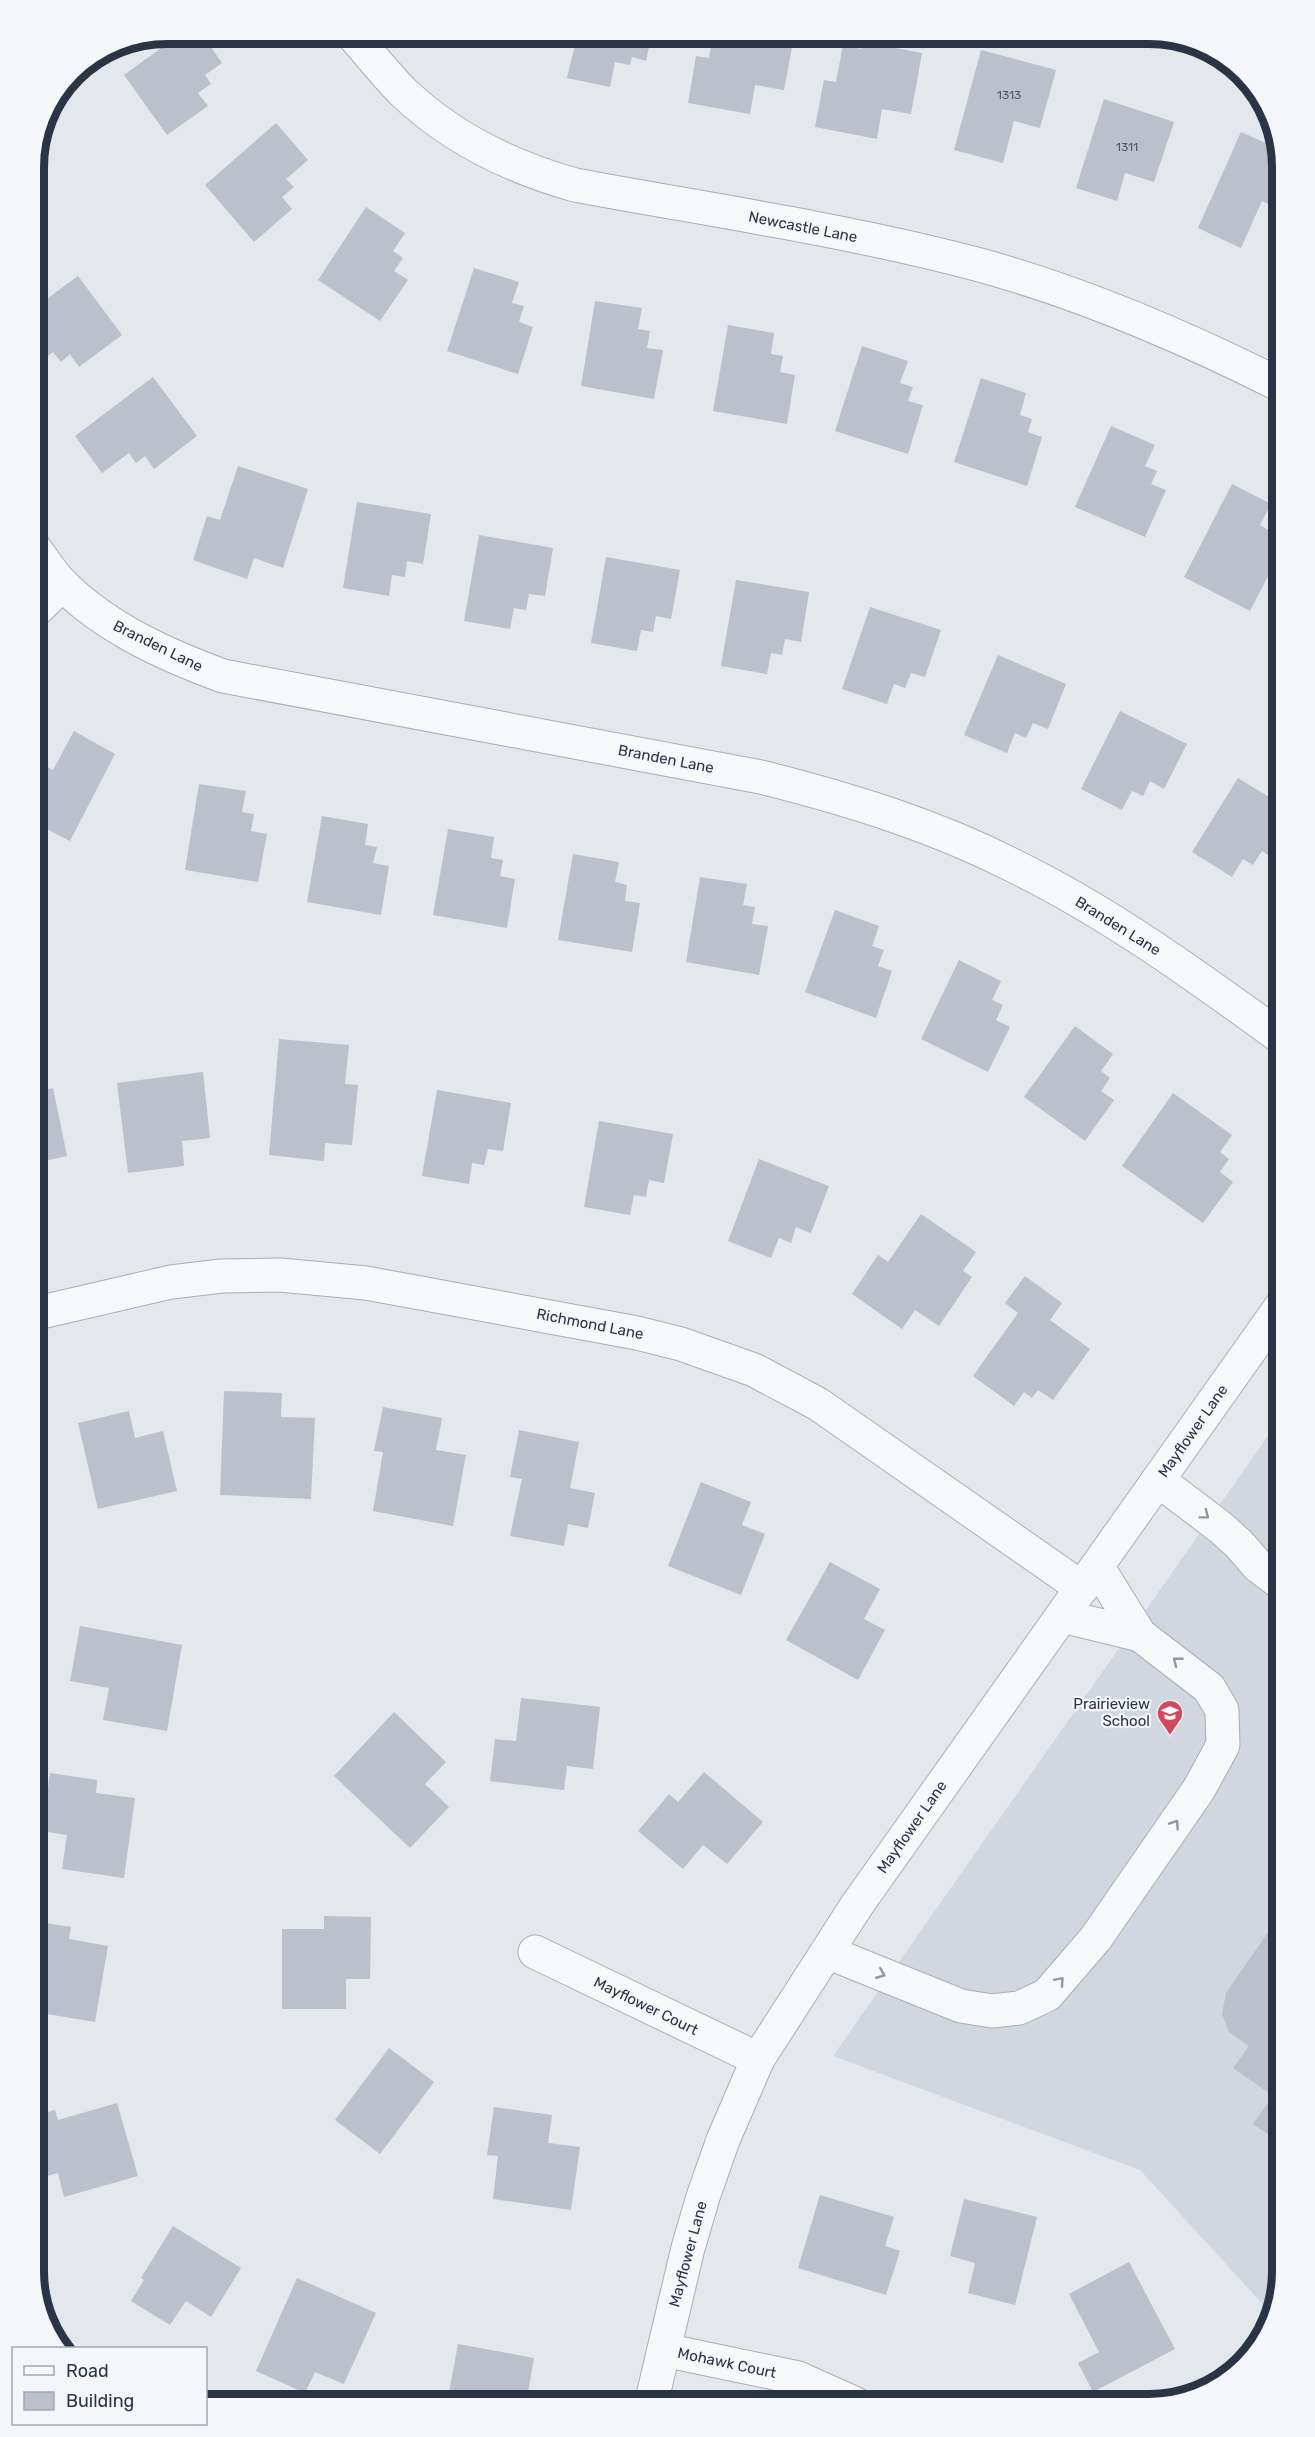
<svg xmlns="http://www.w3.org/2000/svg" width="1315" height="2437" viewBox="0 0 1315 2437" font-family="Rubik,sans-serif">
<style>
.built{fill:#d2d6de}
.building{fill:#bbc0ca}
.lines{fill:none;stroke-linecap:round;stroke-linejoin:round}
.minor-casing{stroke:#a9aeb7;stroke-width:35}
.minor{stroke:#f7f8fa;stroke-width:33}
.oneway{stroke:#9196a0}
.labels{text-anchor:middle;stroke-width:4.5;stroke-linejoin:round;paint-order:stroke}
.number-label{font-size:12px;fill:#4f5766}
.street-label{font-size:15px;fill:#2b3445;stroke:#f4f6f9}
.poi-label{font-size:15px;fill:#2b3445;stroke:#f4f6f9;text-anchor:end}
.rim{fill:none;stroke:#2b3445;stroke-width:8}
</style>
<rect width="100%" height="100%" fill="#e4e7ec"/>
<!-- built -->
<path class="built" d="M1282,1416v855l-12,41 -130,-142 -307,-114z"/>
<!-- building -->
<g class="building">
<path d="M182,33h19l21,30 -17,12 6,9 -13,9 10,13 -41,29 -43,-60z"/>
<path d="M578,33h74l-6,28 -14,-4 -2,8 -15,-3 -5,25 -43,-9z"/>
<path d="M713,33h69l12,4 -10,53 -29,-5 -5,29 -62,-11 8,-47 13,2z"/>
<path d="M863,42l59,11 -11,61 -29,-5 -5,30 -62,-12 9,-47 12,2 7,-37 19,4z"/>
<path d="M981,50l75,20 -16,58 -26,-7 -11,42 -49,-13z"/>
<path d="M1104,99l70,23 -20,60 -29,-9 -8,28 -41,-13z"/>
<path d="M276,123l32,37 -22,19 8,8 -12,10 10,12 -38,33 -49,-57z"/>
<path d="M1241,132l38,17 3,17v41l-1,3 -19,-9 -21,47 -43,-20z"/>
<path d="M366,207l39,26 -12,18 10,7 -9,13 14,9 -28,41 -62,-41z"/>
<path d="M474,268l45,14 -7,21 12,3 -5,16 14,5 -15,47 -71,-23z"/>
<path d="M78,276l44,59 -43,32 -9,-13 -9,8 -8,-10 -20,15v-58z"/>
<path d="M595,301l47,7 -4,21 12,2 -3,17 16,2 -9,49 -73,-13z"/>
<path d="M728,325l46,8 -3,21 12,2 -3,16 15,3 -8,49 -74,-13z"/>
<path d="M862,346l46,15 -8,22 13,4 -5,14 15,4 -15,49 -73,-23z"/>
<path d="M153,377l44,59 -43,33 -9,-13 -9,7 -7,-10 -27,20 -27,-37z"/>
<path d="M981,378l45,15 -6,22 12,4 -4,13 14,5 -15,49 -73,-24z"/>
<path d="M1111,426l44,19 -10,21 12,5 -6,13 15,6 -21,47 -70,-30z"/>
<path d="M238,466l70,23 -25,79 -29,-10 -7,21 -54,-19 14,-44 13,4z"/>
<path d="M1232,484l39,20 -11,21 12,7 -3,6 13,7v4l-32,62 -66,-34z"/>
<path d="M357,502l74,12 -8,50 -16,-3 -2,16 -13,-2 -3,21 -46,-8z"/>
<path d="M479,535l74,13 -8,48 -16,-2 -3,16 -12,-2 -4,21 -46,-8z"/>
<path d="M606,557l74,13 -9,49 -15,-3 -3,16 -12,-2 -4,21 -46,-8z"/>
<path d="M736,580l73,12 -8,50 -16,-3 -3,16 -11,-2 -4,21 -46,-8z"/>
<path d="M870,607l71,23 -16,47 -14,-4 -6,15 -11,-4 -7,20 -45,-15z"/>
<path d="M998,655l68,29 -18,45 -15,-6 -7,15 -11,-5 -8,20 -43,-18z"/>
<path d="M1120,711l67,33 -23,45 -14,-8 -7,15 -11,-5 -10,19 -41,-21z"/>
<path d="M74,731l41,23 -45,87 -37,-19v-63l20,11z"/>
<path d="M1238,778l44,27v44l-7,11 -13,-9 -9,14 -10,-6 -11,18 -40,-25z"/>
<path d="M199,784l47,7 -4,21 12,2 -3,17 16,3 -9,48 -73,-12z"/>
<path d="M322,816l46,8 -3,21 12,2 -4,16 16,3 -8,49 -74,-13z"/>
<path d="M448,829l46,8 -3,21 12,2 -3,16 15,3 -8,49 -74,-13z"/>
<path d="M573,854l46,8 -4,20 12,3 -2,16 15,2 -8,49 -74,-12z"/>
<path d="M700,877l47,7 -4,21 12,2 -3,17 16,2 -9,49 -73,-13z"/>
<path d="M835,910l44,16 -7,20 12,4 -6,16 14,5 -16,47 -71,-26z"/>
<path d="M959,960l42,21 -9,19 11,5 -7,15 14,7 -22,45 -67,-33z"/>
<path d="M1075,1026l38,28 -12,17 9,7 -9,13 13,9 -29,41 -61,-44z"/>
<path d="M279,1039l70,6 -4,39 13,1 -6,60 -27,-2 -1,18 -55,-6z"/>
<path d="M203,1072l7,66 -28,3 2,25 -56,7 -11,-90z"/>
<path d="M53,1088l14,68 -27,6 8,35 -15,4v-108z"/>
<path d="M437,1090l74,13 -8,48 -15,-2 -4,16 -12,-2 -3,21 -47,-8z"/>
<path d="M1173,1093l59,42 -12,17 9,7 -9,13 13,10 -30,41 -81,-57z"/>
<path d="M599,1121l74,13 -9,49 -15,-3 -3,17 -12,-2 -4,20 -46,-8z"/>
<path d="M759,1159l70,27 -18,47 -15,-6 -5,16 -12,-5 -8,20 -43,-17z"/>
<path d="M921,1214l55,38 -13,19 9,6 -33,49 -24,-16 -13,19 -50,-35 26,-39 10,7z"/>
<path d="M1025,1276l37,27 -12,17 40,29 -37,51 -15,-10 -6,8 -8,-6 -10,14 -41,-30 45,-63 -13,-10z"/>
<path d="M224,1391l58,2 -1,24 34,1 -4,81 -91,-4z"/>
<path d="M383,1407l59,11 -6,32 30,5 -13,71 -80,-15 10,-59 -9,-1z"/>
<path d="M129,1411l6,27 28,-7 14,60 -79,18 -20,-86z"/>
<path d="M519,1430l60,12 -9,46 25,5 -7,35 -20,-4 -4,22 -54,-10 12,-57 -12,-2z"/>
<path d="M701,1482l50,20 -9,23 23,9 -24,61 -73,-29z"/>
<path d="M830,1562l50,27 -16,30 21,11 -27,50 -72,-40z"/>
<path d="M80,1626l102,19 -15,86 -64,-11 6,-32 -39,-7z"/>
<path d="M521,1698l79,9 -7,62 -26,-3 -3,24 -74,-9 5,-42 21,2z"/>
<path d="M394,1712l52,50 -21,22 24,23 -39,41 -76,-72z"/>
<path d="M704,1772l59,50 -36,42 -24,-19 -20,24 -45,-38 31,-37 9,8z"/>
<path d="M50,1773l47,7 -1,13 39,5 -11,80 -62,-9 5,-34 -25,-4z"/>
<path d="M1282,1912v232l-29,-20 20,-28 -40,-28 16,-22 -20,-14 -7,-18 4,-21z"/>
<path d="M324,1916l47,1 -1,62h-24v30h-64v-80h42z"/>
<path d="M33,1921l38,6 -2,12 39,7 -13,76 -54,-9 5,-30 -13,-2z"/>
<path d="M389,2048l45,34 -54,72 -45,-34z"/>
<path d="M117,2103l21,73 -74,21 -6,-24 -25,7v-64l22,-6 3,10z"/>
<path d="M494,2107l58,8 -4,28 32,4 -9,63 -78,-11 5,-43 -11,-1z"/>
<path d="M820,2195l74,22 -9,29 15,5 -14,44 -88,-27z"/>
<path d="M964,2199l73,18 -22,88 -47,-12 7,-30 -25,-7z"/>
<path d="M173,2226l68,42 -30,49 -25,-16 -16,24 -39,-24 13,-21 -3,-2z"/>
<path d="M1129,2262l46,87 -82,43 -15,-29 21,-11 -30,-58z"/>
<path d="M297,2278l79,35 -32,71 -29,-12 -10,21 -49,-22z"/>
<path d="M458,2344l76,14 -8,46h-79z"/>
</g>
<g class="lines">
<!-- minor casing -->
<g class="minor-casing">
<g id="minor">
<path d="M351,33c18,20 34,41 52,59 49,47 108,75 172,93 134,25 274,45 405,80 105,29 205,72 302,121"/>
<path d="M33,546c10,13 19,29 31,40 44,43 102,69 159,90l538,101c87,22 173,48 253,89 96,47 182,110 268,172"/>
<path d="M33,613l29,-28"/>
<path d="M33,1314l138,-32 51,-6 58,-1 86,8 271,50 44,11 73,26 64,34 264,184"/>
<path d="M1158,1480l62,47 19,17 19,22 24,18"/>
<path d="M1062,1616l78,19"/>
<path d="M535,1952l223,107"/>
<path d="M827,1952l134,54 31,5 27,-3 28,-13 49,-57 103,-149 24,-44 -1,-35 -13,-22 -69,-53 -43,-69"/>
<path d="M664,2350l134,28 58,26"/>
<path d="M651,2404l37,-156 15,-51 20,-57 35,-81 99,-154 425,-600"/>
</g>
</g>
<!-- minor -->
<use href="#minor" class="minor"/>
</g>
<!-- one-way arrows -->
<defs><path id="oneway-chevron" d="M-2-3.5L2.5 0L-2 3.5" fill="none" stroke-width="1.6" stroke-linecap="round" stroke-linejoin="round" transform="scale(1.5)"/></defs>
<g class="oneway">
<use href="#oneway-chevron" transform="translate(1205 1515) rotate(37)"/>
<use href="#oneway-chevron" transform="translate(1177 1661) rotate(-142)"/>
<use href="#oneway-chevron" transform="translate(1175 1824) rotate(-56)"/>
<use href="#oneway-chevron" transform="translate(881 1974) rotate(22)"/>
<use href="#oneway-chevron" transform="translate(1060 1981) rotate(-49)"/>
</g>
<!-- icons -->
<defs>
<g id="school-pin" transform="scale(1.35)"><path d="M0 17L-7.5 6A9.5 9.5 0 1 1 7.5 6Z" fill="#d1495b" stroke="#f4f6f9"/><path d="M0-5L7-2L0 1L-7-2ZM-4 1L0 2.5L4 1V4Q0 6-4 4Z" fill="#fff"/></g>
</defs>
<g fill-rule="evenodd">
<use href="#school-pin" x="1170" y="1713"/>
</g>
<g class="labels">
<!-- number labels -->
<g class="number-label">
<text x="1009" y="99">1313</text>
<text x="1127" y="151">1311</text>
</g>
<!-- street labels -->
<g class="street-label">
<text transform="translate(803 227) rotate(11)" y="5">Newcastle Lane</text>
<text transform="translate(158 646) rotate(26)" y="5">Branden Lane</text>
<text transform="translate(666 759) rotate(11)" y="5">Branden Lane</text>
<text transform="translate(1118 926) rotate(32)" y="5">Branden Lane</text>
<text transform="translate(590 1324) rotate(11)" y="5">Richmond Lane</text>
<text transform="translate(1193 1431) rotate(-55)" y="5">Mayflower Lane</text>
<text transform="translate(912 1827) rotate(-55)" y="5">Mayflower Lane</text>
<text transform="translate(646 2006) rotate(26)" y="5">Mayflower Court</text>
<text transform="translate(688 2254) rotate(-75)" y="5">Mayflower Lane</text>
<text transform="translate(727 2363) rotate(12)" y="5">Mohawk Court</text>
</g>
<!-- poi labels -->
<g class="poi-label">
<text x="1150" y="1709">Prairieview<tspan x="1150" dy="17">School</tspan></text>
</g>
</g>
<!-- crop -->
<path d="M0 0H1315V2437H0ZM167 44H1149A123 123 0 0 1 1272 167V2271A123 123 0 0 1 1149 2394H167A123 123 0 0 1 44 2271V167A123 123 0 0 1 167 44Z" fill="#f4f6f9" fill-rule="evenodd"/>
<path class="rim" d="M167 44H1149A123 123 0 0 1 1272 167V2271A123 123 0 0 1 1149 2394H167A123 123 0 0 1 44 2271V167A123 123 0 0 1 167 44Z"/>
<!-- legend -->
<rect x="12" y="2347" width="195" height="78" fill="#f4f6f9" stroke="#a4a8b1" stroke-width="1.5"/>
<rect x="24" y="2366" width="30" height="9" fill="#f7f8fa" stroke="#a4a8b1" stroke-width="1.5"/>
<text x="66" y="2377" font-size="18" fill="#2b3445">Road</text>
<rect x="24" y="2392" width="30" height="18" fill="#bbc0ca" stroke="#a4a8b1" stroke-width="1.5"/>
<text x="66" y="2407" font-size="18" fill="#2b3445">Building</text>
</svg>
